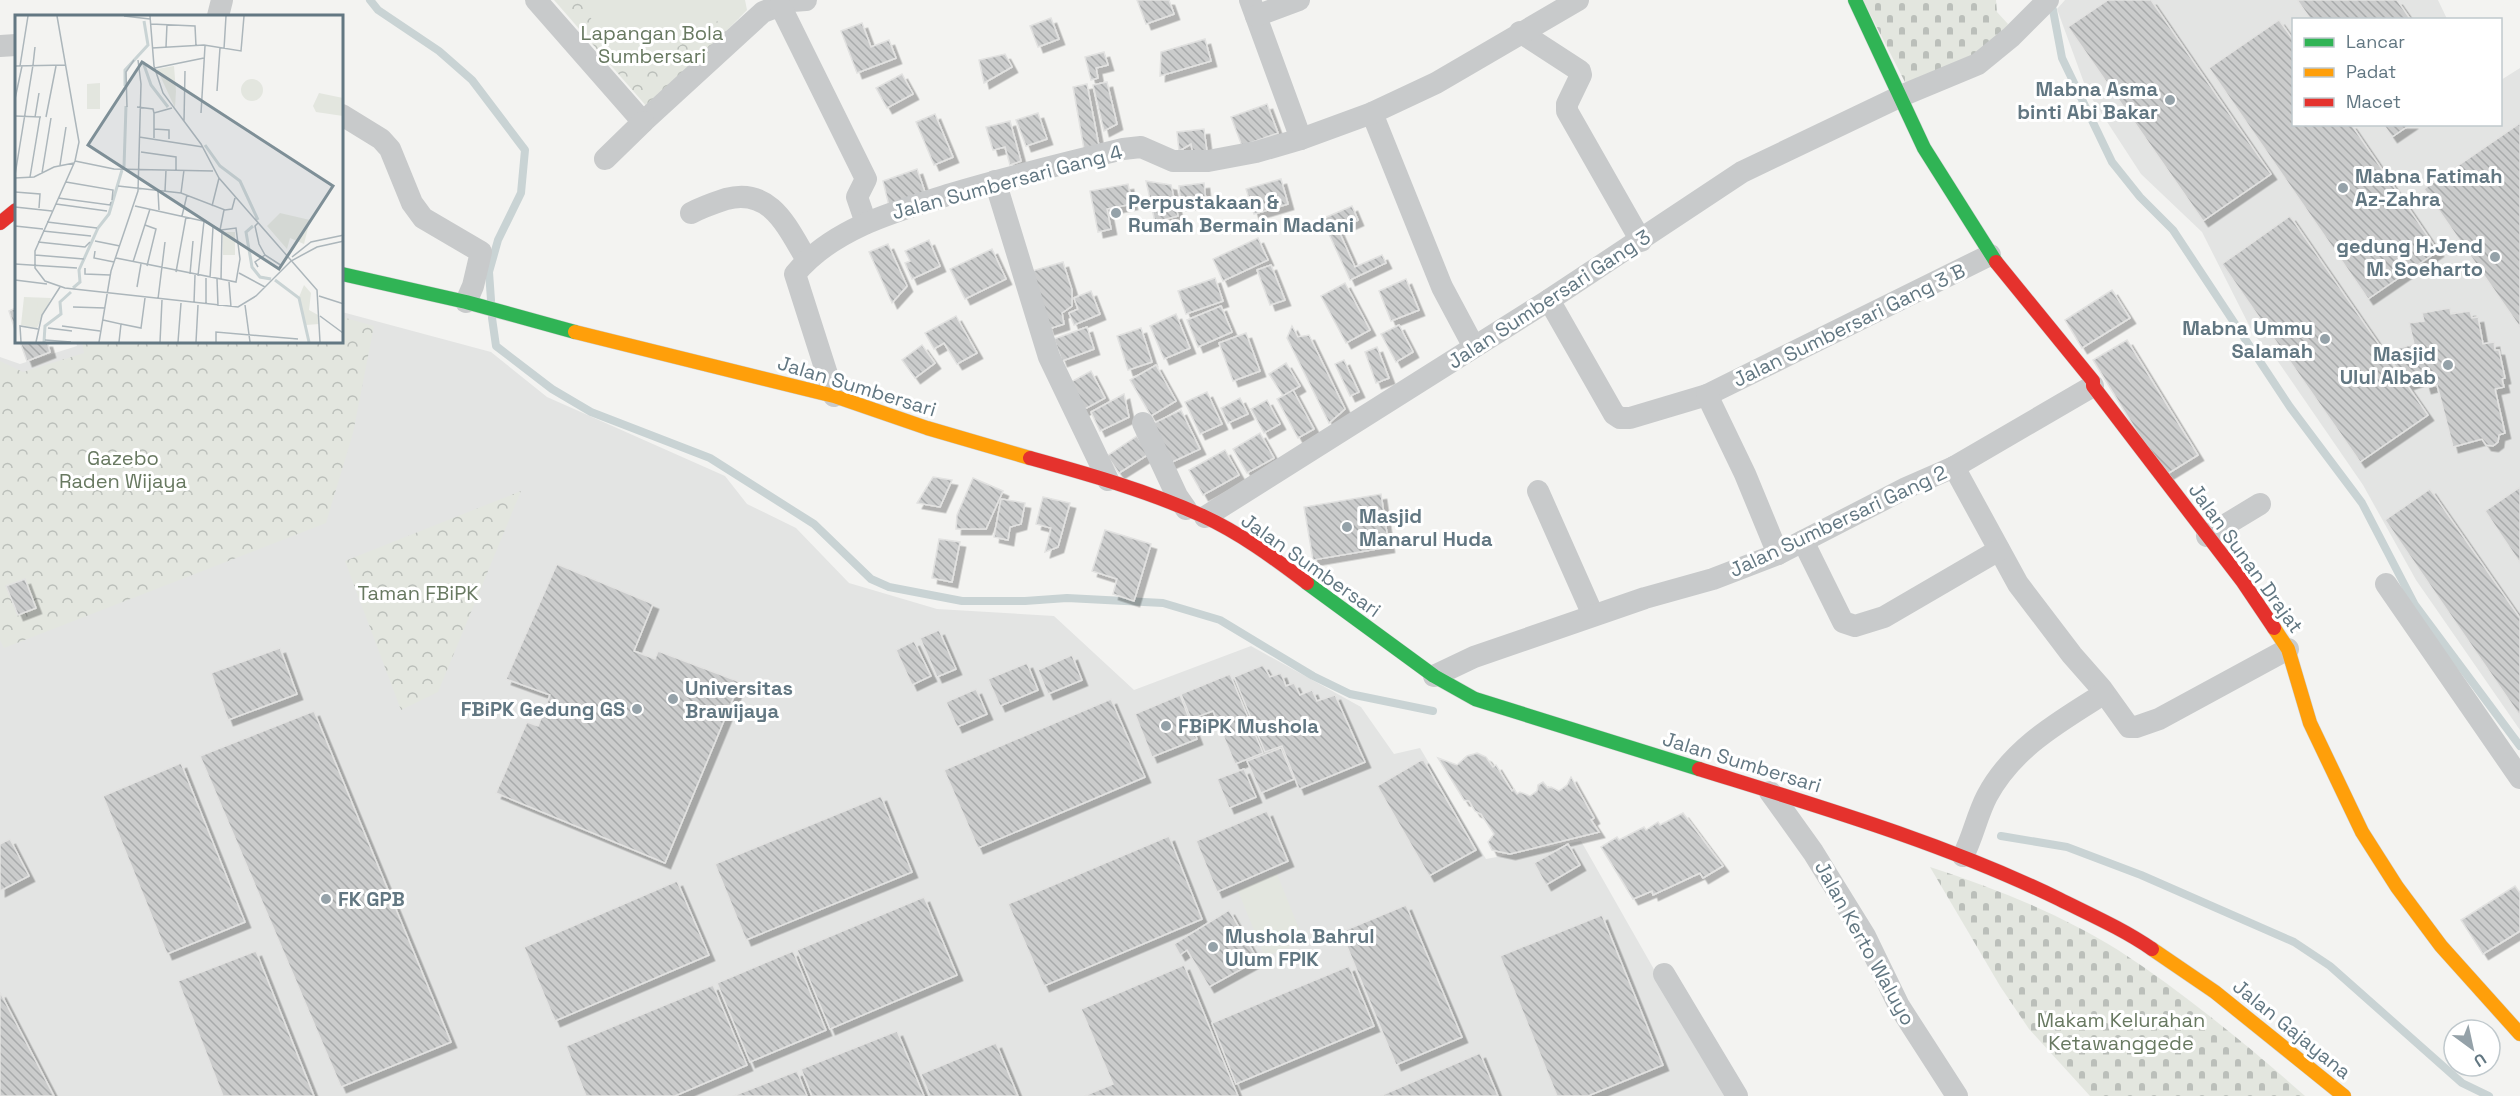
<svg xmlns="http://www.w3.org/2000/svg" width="2520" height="1096" viewBox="0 0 2520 1096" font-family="'Space Grotesk',sans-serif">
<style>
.built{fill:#e3e4e3}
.forest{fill:url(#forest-crowns)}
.cemetery{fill:url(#cemetery-stones)}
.pitch{fill:#e3e6df}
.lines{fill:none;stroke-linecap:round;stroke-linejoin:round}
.stream{stroke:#c9d3d4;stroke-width:8}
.building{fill:url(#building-back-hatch);stroke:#e2e2e1;stroke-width:1.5;filter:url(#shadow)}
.fast-casing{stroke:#ced0d0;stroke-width:15}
.slow-casing{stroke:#ced0d0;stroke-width:15}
.jam-casing{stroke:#ced0d0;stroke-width:15}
.street{stroke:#c8cacb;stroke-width:22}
.fast{stroke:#30b455;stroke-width:14}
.slow{stroke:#ff9f0a;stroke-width:14}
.jam{stroke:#e5322d;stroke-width:14}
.poi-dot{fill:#95a2a9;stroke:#fff;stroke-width:2}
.labels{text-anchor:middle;stroke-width:6;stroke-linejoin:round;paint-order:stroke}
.park-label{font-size:20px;fill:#687961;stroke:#fff}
.poi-label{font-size:20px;font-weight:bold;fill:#627782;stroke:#fff;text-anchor:start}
.street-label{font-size:20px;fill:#627782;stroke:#fff}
.inset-river{fill:none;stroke:#c9d3d4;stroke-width:3}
.inset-road{fill:none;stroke:#acb6bb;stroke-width:1.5}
.view{fill:#7e8f97;fill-opacity:0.15;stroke:#7e8f97;stroke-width:3}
.inset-edge{fill:none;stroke:#627782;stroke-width:3}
</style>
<defs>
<pattern id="forest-crowns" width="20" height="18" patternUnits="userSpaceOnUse" patternTransform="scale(1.5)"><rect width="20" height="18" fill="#e3e6df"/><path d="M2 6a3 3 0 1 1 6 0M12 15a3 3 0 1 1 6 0" fill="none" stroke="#bbbfba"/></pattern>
<pattern id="cemetery-stones" width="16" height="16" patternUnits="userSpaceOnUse" patternTransform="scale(1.5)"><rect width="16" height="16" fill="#e3e6df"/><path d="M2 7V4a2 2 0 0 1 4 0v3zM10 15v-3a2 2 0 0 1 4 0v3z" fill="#bbbfba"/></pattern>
<pattern id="building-back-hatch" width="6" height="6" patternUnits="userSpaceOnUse" patternTransform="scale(1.5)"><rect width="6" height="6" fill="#cbcccc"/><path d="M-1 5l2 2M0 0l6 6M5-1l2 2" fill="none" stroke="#a8aaab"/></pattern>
<filter id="shadow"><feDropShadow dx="5.5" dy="5.5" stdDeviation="0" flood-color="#0004"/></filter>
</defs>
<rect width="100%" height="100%" fill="#f3f3f1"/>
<!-- built -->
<g class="built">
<path d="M2065,0h373l9,19 -153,1v104h206l1,-44 19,-12v662l-104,-150 -53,-95 -88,-128 -21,-22 -52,-103 -61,-58 -54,-83 -30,-82z"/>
<path d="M342,312l149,40 56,45 178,79 22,28 49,24 53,55 88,26 117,7 80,74 117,-44 110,61 33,47 26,-6 66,111 95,-18 145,255h-1726v-739l20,7 57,-18 -1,-4h266z"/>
</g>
<!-- forest -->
<g class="forest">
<path d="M554,0h191l2,10 -94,96 -5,2z"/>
<path d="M342,317l32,9 -21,107 -27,90 -322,125 -4,-8v-279l23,11 61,-19 -2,-11h260z"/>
<path d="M521,491l-83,201 -37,18 -56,-149z"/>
</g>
<!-- cemetery -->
<g class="cemetery">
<path d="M1863,0h133l1,12 11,12 -26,32 -74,32z"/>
<path d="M1930,867c65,21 130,47 188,83 66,43 128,94 187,146h-215l-61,-67 -29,-43z"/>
</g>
<!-- pitch -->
<g class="pitch">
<path d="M579,0h156l4,7 -109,71z"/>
<path d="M1277,874l27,67 -39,16 -27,-66z"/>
</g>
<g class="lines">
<!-- stream -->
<g class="stream">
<path d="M370,0l8,10 61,41 33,29 53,70 -4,43 -23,47 -9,32 2,28"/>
<path d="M2053,10l9,48 50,104 28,35 33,33 117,177 72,96 53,102 105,141"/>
<path d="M492,318l4,28 56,43 39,23 119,46 104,66 57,55 18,8 73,14h63l42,-3 96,5 57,17 93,56 37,18 83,17"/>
<path d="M2001,836l66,11 74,28 153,67 36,24 132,117 27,13"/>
</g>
</g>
<!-- building -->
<g class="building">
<path d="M1137,0h32l5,14 -28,10z"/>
<path d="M2108,0h43l120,174 -68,47 -135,-194z"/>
<path d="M2297,0h100l14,20h-100z"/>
<path d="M1051,18l8,21 -21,8 -8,-21z"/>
<path d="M2279,20l15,21v83h57l87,127 -70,48 -159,-231z"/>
<path d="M862,23l9,24 18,-7 7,18 -39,15 -16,-42z"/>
<path d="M1205,39l6,22 -51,15 1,-24z"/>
<path d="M1104,52l4,13 -12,3 2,10 -7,2 -6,-23z"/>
<path d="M1005,54l7,13 -28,16 -5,-23z"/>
<path d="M902,74l11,20 -26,14 -11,-20z"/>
<path d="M1107,82l10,42 -13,7 -11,-46z"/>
<path d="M1087,84l12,62 -15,3 -11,-62z"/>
<path d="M1267,104l11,29 -36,13 -11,-29z"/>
<path d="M1038,113l9,26 -21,7 -10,-26z"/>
<path d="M935,114l18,43 -19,8 -18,-43z"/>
<path d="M1010,121l11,40 -11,4 -5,-18 -12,3 -7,-23z"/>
<path d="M2520,123v202l-1,1 -95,-137z"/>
<path d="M2383,124h28l-19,13z"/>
<path d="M1204,129l3,23 -13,6 -3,-14 -12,7 -2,-19z"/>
<path d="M917,169l8,23 -36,14 -6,-25z"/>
<path d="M1281,179l7,25 -34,10 -8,-25z"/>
<path d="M1146,181l25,4 7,31 -23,6z"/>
<path d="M1204,183l2,19 -25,3 -2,-19z"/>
<path d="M1128,184l4,20 -25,5 4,20 -13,3 -8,-41z"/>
<path d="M1352,206l6,14 -20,9 17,38 27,-12 4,8 -36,17 -28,-61z"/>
<path d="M2290,216l138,199 -68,47 -138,-198z"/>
<path d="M1258,238l10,22 -45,21 -10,-22z"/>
<path d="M929,240l11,26 -28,13 -7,-16 5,-2 -5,-10z"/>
<path d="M888,244l19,42 -15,17 -23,-51z"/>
<path d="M992,249l14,30 -41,20 -15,-30z"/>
<path d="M1063,262l9,28v16l-10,7 2,11 -15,5 -17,-58z"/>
<path d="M1271,265l14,35 -15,5 -13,-35z"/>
<path d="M1215,278l8,23 -37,13 -8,-23z"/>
<path d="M1406,279l13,31 -28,11 -12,-30z"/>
<path d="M1345,283l25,47 -24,13 -25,-47z"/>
<path d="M2112,290l18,28 -48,30 -17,-28z"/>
<path d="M1091,291l9,23 -26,11 -5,-12 9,-4 -4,-11z"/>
<path d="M1221,306l11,26 -34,15 -11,-27z"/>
<path d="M16,308v25l-7,-22z"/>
<path d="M2450,308l1,6 19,-3 2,7 6,-1 5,27 11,-2 1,8h4l6,28 -3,1 2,8 -9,2 10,44 -6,2 -1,7 -5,4 -7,-1 -4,-6 -29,8 -16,-62 -11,3 -3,-9 -15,5 -23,-32 29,-8 -5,-21 15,-2 -2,-8z"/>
<path d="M1176,314l14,34 -26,11 -14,-33z"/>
<path d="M956,316l21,37 -20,11 -13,-21 -10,6 -9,-16z"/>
<path d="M1399,325l14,27 -17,10 -15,-28z"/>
<path d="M1292,326l6,11 11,-2 36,74 -16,14 -42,-85z"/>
<path d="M1087,327l7,22 -32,12 -8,-22z"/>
<path d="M1141,328l11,34 -24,8 -11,-34z"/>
<path d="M1246,333l14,38 -27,10 -14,-38z"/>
<path d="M2127,340l71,115 -34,21 -71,-116z"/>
<path d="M20,342h27l3,10 -23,9z"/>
<path d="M922,345l13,18 -20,15 -13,-18z"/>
<path d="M1377,347l12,31 -13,5 -11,-31z"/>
<path d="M1344,360l15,32 -9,4 -15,-32z"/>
<path d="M1286,363l14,23 -17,10 -14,-22z"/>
<path d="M1156,365l20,36 -25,15 -21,-36z"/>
<path d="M1091,371l14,27 -22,12 -14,-27z"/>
<path d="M1293,390l21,39 -16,9 -21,-39z"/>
<path d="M1207,392l15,32 -22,10 -15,-32z"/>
<path d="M1124,394l5,23 -29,14 -9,-19z"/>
<path d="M1240,398l8,16 -20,9 -7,-15z"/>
<path d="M1267,400l13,24 -16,9 -13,-24z"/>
<path d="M1181,410l19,39 -30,14 -18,-39z"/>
<path d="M1260,433l14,25 -27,15 -14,-24z"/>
<path d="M1137,436l12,18 -30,19 -12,-17z"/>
<path d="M1225,450l14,25 -36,20 -14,-25z"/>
<path d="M933,477l19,3 -12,27 -23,-4z"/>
<path d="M973,478l30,13 -17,38h-30l1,-14z"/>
<path d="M2520,487v76l-35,-52z"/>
<path d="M2430,489l90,129v98l-135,-196z"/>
<path d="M1381,494l8,53 -76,13 -9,-53z"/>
<path d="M1043,497l27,6 -12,44 -13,5 6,-24 -15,-4z"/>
<path d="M1001,499l24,4 -4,21 -11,3 -2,13 -14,-3z"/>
<path d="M1105,530l46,14 -17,57 -21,-7 4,-15 -25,-8z"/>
<path d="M939,539l21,3 -8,40 -20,-4z"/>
<path d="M557,564l96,40 -19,47 21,8 3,-8 82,31 -75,181 -169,-70 31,-71 11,4 12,-31 -44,-16z"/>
<path d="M25,579l11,29 -18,7 -12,-29z"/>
<path d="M939,630l17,39 -19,8 -17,-39z"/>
<path d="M914,641l17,35 -19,9 -16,-35z"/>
<path d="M280,648l17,46 -69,26 -17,-47z"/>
<path d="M1072,655l10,25 -34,14 -10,-24z"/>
<path d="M1027,663l11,27 -38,16 -12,-27z"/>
<path d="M1263,665l7,12 11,-4 5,13 8,-3 6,12 12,-5 5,11 18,-6 30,67 -66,27 -17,-43 -17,6 -31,-75z"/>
<path d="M1230,674l33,79 -28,11 -22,-53 -22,8 -10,-25z"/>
<path d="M976,689l11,25 -30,13 -11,-25z"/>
<path d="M1180,695l17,44 -45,18 -17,-43z"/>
<path d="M1111,699l34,78 -167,71 -34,-78z"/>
<path d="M314,711l137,331 -110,45 -141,-331z"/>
<path d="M1281,748l13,31 -33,14 -14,-32z"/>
<path d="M1477,753l9,4 7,10 3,-2 16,26 2,-2 3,5 3,-2 10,4 7,-5 1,-6 5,-3 5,6 3,-1 8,4 8,-6 4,-8 23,41 -3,2 8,12 -89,22 -18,-4 -4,-8 6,-8 -13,-20 -6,-3 -6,-10 -5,-1 -26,-42 19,7 10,-9z"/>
<path d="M1423,759l53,91 -47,26 -52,-90z"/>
<path d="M181,763l64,159 -78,32 -64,-158z"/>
<path d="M1244,769l12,28 -27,11 -12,-29z"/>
<path d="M881,796l31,76 -166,68 -31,-76z"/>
<path d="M1267,811l21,50 -71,31 -21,-51z"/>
<path d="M1683,813l40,53 -20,12 -3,-5 -47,22 -1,-4 -19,8 -32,-52 16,-10 2,3 25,-13 2,3 12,-8 2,3z"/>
<path d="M1169,836l33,83 -158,67 -36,-82z"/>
<path d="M10,839l19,37 -29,15v-47z"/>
<path d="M1568,844l12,21 -34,20 -12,-22z"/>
<path d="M677,881l32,74 -154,66 -31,-74z"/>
<path d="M2515,886l5,7v38l-37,23 -22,-34z"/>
<path d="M924,897l33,78 -127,54 -33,-79z"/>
<path d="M1406,905l56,132 -66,28 -55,-133z"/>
<path d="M1229,910l29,50 -49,27 -22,-37 -7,5 -6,-11z"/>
<path d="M1602,915l61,150 -75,31h-31l-57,-140z"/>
<path d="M256,951l58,145h-91l-45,-115z"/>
<path d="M793,951l33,79 -76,32 -33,-79z"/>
<path d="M1184,965l54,131h-154l29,-12 -32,-75z"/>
<path d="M1349,966l25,60 -138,58 -24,-61z"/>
<path d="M713,985l34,80 -72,31h-89l-20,-50z"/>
<path d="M0,992l54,104h-54z"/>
<path d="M897,1031l27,65h-112l-11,-27z"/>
<path d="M996,1043l22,53h-88l-9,-22z"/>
<path d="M1480,1053l18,43h-118z"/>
<path d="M797,1071l10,25h-74z"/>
</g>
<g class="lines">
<!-- fast casing -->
<g class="fast-casing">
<g id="fast">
<path d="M1855,0l69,148 72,114"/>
<path d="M342,274l124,28 109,30"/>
<path d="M1307,583l127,93 41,23 224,70"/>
</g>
</g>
<!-- slow casing -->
<g class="slow-casing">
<g id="slow">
<path d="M575,332l259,64 93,32 103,30"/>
<path d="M2274,628l14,21 22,74 52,109 35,55 44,59 79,88"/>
<path d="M2152,949l63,43 129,104"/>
</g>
</g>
<!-- jam casing -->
<g class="jam-casing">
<g id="jam">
<path d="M0,223l16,-13"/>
<path d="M1996,262l97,119v5l150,196 31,46"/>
<path d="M1030,458c58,16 118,33 173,58 37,17 71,42 104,67"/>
<path d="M1699,769c122,38 245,74 360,130 32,16 64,30 93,50"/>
</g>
</g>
<!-- street -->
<g class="street">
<path d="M536,0l107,122 120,-110 29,-11 14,-1"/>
<path d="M1250,0l51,139"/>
<path d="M780,5l86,174 -9,18 9,26"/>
<path d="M218,16l4,-16"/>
<path d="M1256,16l43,-16"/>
<path d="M1520,32l60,39 1,4 -14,29v7l74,130"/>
<path d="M0,46l16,-1"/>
<path d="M1372,113l70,174 32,60"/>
<path d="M342,115l39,24 9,10 22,54 11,15 58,34 -8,34 -7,16"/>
<path d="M605,159l38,-37"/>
<path d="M995,181l54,176 59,123"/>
<path d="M691,213c11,-6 23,-10 35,-14 45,-12 61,28 81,61"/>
<path d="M1549,300l65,114 6,4h10l77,-23 283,-140"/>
<path d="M1707,395l38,79 33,80"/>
<path d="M834,396l-39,-122c38,-46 101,-63 156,-80 57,-17 114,-31 172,-45l18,-2 32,14h35l48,-9 45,-13 71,-26 64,-30 142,-83"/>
<path d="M1143,423l34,73 9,13"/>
<path d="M1954,467l64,117 54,71 29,33 28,39h7l23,-8 129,-70"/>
<path d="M1538,491l55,124"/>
<path d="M1205,517l344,-217 193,-128 159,-76 77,-32 33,-27 37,-37"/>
<path d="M2207,536l53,-32"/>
<path d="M1803,541l40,81 12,4 29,-9 115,-67"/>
<path d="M2386,584l134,194"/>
<path d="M1434,676l40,-19 171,-59 68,-19 65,-25 128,-66 48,-21 139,-81"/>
<path d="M1770,792l43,60 52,84 34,70 58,90"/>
<path d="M1963,856c10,-19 14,-41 24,-60 25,-47 70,-73 113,-100l3,-4"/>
<path d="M1664,974l73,122"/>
</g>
<!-- fast -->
<use href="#fast" class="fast"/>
<!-- slow -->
<use href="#slow" class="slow"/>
<!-- jam -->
<use href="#jam" class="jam"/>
</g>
<!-- markers -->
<g class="poi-dot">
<circle cx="2170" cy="100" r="6"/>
<circle cx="2343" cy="188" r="6"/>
<circle cx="1116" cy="213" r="6"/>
<circle cx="2495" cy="257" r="6"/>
<circle cx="2325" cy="339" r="6"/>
<circle cx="2448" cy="365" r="6"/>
<circle cx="1347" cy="527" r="6"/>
<circle cx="673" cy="699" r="6"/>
<circle cx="637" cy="709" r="6"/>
<circle cx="1166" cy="726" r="6"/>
<circle cx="326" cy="899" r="6"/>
<circle cx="1213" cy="947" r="6"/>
</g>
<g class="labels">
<!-- park labels -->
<g class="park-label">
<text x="652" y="40">Lapangan Bola<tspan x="652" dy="23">Sumbersari</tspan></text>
<text x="123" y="465">Gazebo<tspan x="123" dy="23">Raden Wijaya</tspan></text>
<text x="418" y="600">Taman FBiPK</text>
<text x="2121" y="1027">Makam Kelurahan<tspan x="2121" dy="23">Ketawanggede</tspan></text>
</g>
<!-- poi labels -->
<g class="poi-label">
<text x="2158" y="96" text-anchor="end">Mabna Asma<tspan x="2158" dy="23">binti Abi Bakar</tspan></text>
<text x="2355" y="183">Mabna Fatimah<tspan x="2355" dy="23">Az-Zahra</tspan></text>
<text x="1128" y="209">Perpustakaan &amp;<tspan x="1128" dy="23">Rumah Bermain Madani</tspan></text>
<text x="2483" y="253" text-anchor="end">gedung H.Jend<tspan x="2483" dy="23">M. Soeharto</tspan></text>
<text x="2313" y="335" text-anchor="end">Mabna Ummu<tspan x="2313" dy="23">Salamah</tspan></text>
<text x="2436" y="361" text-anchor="end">Masjid<tspan x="2436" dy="23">Ulul Albab</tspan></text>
<text x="1359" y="523">Masjid<tspan x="1359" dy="23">Manarul Huda</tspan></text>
<text x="685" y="695">Universitas<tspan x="685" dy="23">Brawijaya</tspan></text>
<text x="625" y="716" text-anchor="end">FBiPK Gedung GS</text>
<text x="1178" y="733">FBiPK Mushola</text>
<text x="338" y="906">FK GPB</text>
<text x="1225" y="943">Mushola Bahrul<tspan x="1225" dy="23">Ulum FPIK</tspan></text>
</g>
<!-- street labels -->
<g class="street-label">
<text transform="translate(1007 182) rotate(-15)" y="7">Jalan Sumbersari Gang 4</text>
<text transform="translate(1549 299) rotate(-33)" y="7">Jalan Sumbersari Gang 3</text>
<text transform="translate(1849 325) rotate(-26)" y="7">Jalan Sumbersari Gang 3 B</text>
<text transform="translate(857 386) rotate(17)" y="7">Jalan Sumbersari</text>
<text transform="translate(1838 521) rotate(-25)" y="7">Jalan Sumbersari Gang 2</text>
<text transform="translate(2246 558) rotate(54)" y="7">Jalan Sunan Drajat</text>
<text transform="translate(1311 565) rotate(35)" y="7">Jalan Sumbersari</text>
<text transform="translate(1742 762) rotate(17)" y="7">Jalan Sumbersari</text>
<text transform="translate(1865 943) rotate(61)" y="7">Jalan Kerto Waluyo</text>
<text transform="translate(2292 1029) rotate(39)" y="7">Jalan Gajayana</text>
</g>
</g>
<!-- overview -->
<g transform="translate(15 15)">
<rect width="328" height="328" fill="#f3f3f1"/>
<path d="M304,78l24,5v18l-27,-4 -3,-6zM9,282l27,1 -14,30 -16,-3z" fill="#e3e6df"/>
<path d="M226 75a11 11 0 1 1 22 0a11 11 0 1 1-22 0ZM265,198l30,7 -6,24 -14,-6 -3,11 -20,-23z" fill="#e3e6df"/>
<path d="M159,51l2,25 -1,17 -18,-39zM289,270l7,8 -2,17 9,5 1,9 -13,1 -7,-28z" fill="#e3e6df"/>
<path d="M85,68v26h-13v-25zM208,217h12v23h-12zM11,285l12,2 -4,22 -12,-2z" fill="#e3e6df"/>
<path class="inset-river" d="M128,47l8,23 17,22M110,71v-16l23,-25 -4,-24M190,130l15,21 20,15 18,39M109,152l2,-61M238,211l-7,6 6,35 8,10 11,2M260,265l24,18 10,44M58,273l7,-6 -1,-12 19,-42 11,-14 13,-44M29,327l1,-16 16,-12 -1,-12 11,-10"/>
<path class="inset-road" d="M42,1l22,126 -4,19 -40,90v17l10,13 20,7 173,19 18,-11 35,-35 26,-14 27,-6M109,1l26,3M135,1l4,50 9,27 38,51 18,34 98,112 3,52M136,9l44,2 1,20M151,32l1,-23M137,33l52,-3 37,6 3,-35M209,34l2,-33M18,50l2,-18M0,51l51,-1M5,51l8,-50M140,53l49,-10M202,76l3,-43M0,84l7,-33M112,92l-1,-35 8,-12M122,92l16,2 1,4M139,98v25M139,98l18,-5M186,98l4,-67M0,101l26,1M20,102l4,-24M31,102l10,-51M169,106l1,-50M139,114l15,1v9M124,122l64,10M126,137l35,5v13M60,146l39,8 99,2M45,150l6,-38M27,158l9,-55M0,160l18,-110M15,162l10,-60M0,163l19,-1 20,-10 20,-4M51,167l47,8 -1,10M103,171l63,7 44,17 7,-1 3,-11M143,176l1,19M150,176l1,-21M0,177l25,2 -1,14M166,178l3,-23M43,183l52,7 1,-3M41,189l51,7M197,191l7,-28M0,192l37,4M167,201l5,-21M32,207l50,6M243,208l-3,3 4,18 6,11 17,11M130,210l11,4 -9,37M0,211l28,3M205,215l4,-20M28,216l48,5M80,226l25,5M23,227l47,5 5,-5M80,236l-1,7 20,4M20,240l49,4M277,242l19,-15 33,-7M101,243l120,24 4,-23 -4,-31 -15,2 -18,-9 -68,-15M118,247l17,-53M0,249l62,4M243,252l-3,-5 10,-7M70,253v6l25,1M161,257l10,-55M224,258l26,14M175,259l3,-33M183,261l6,-55M191,263v27M195,263l3,-51M202,264l1,27M0,265l32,4M206,265l1,-49M214,267l2,25M122,272l4,-23M304,281l25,8M143,284l7,-57M179,288l1,-28M230,290l5,37M58,292l32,1M305,301l23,17M88,305l18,4 -2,18M106,309l20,4 4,-30M47,311l38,5M33,313l24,3M30,325l26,2M6,327l-1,-16 18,3M21,327l6,-27 18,-28M84,327l12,-71 27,-80 3,-107 -3,-24M145,327l2,-42M163,327l3,-39M181,327l2,-37M201,327v-10l82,7"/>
<path class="view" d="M127,47l191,124 -54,83 -191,-124z"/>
<rect width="328" height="328" class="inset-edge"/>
</g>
<!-- legend -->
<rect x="2292" y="18" width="210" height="108" fill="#ffffff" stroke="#c0c9cd" stroke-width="1.5"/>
<rect x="2304" y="38" width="30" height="9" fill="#30b455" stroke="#c0c9cd" stroke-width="1.5"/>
<text x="2346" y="48" font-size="18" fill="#627782">Lancar</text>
<rect x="2304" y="68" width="30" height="9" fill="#ff9f0a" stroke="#c0c9cd" stroke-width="1.5"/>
<text x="2346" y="78" font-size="18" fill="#627782">Padat</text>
<rect x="2304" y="98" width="30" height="9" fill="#e5322d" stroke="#c0c9cd" stroke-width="1.5"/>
<text x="2346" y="108" font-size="18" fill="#627782">Macet</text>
<!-- north arrow -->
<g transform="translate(2472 1048) rotate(147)"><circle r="28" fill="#ffffff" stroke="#c0c9cd" stroke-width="1.5"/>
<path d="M0-4.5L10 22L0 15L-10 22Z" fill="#95a2a9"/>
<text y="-9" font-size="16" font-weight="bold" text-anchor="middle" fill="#627782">U</text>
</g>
</svg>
